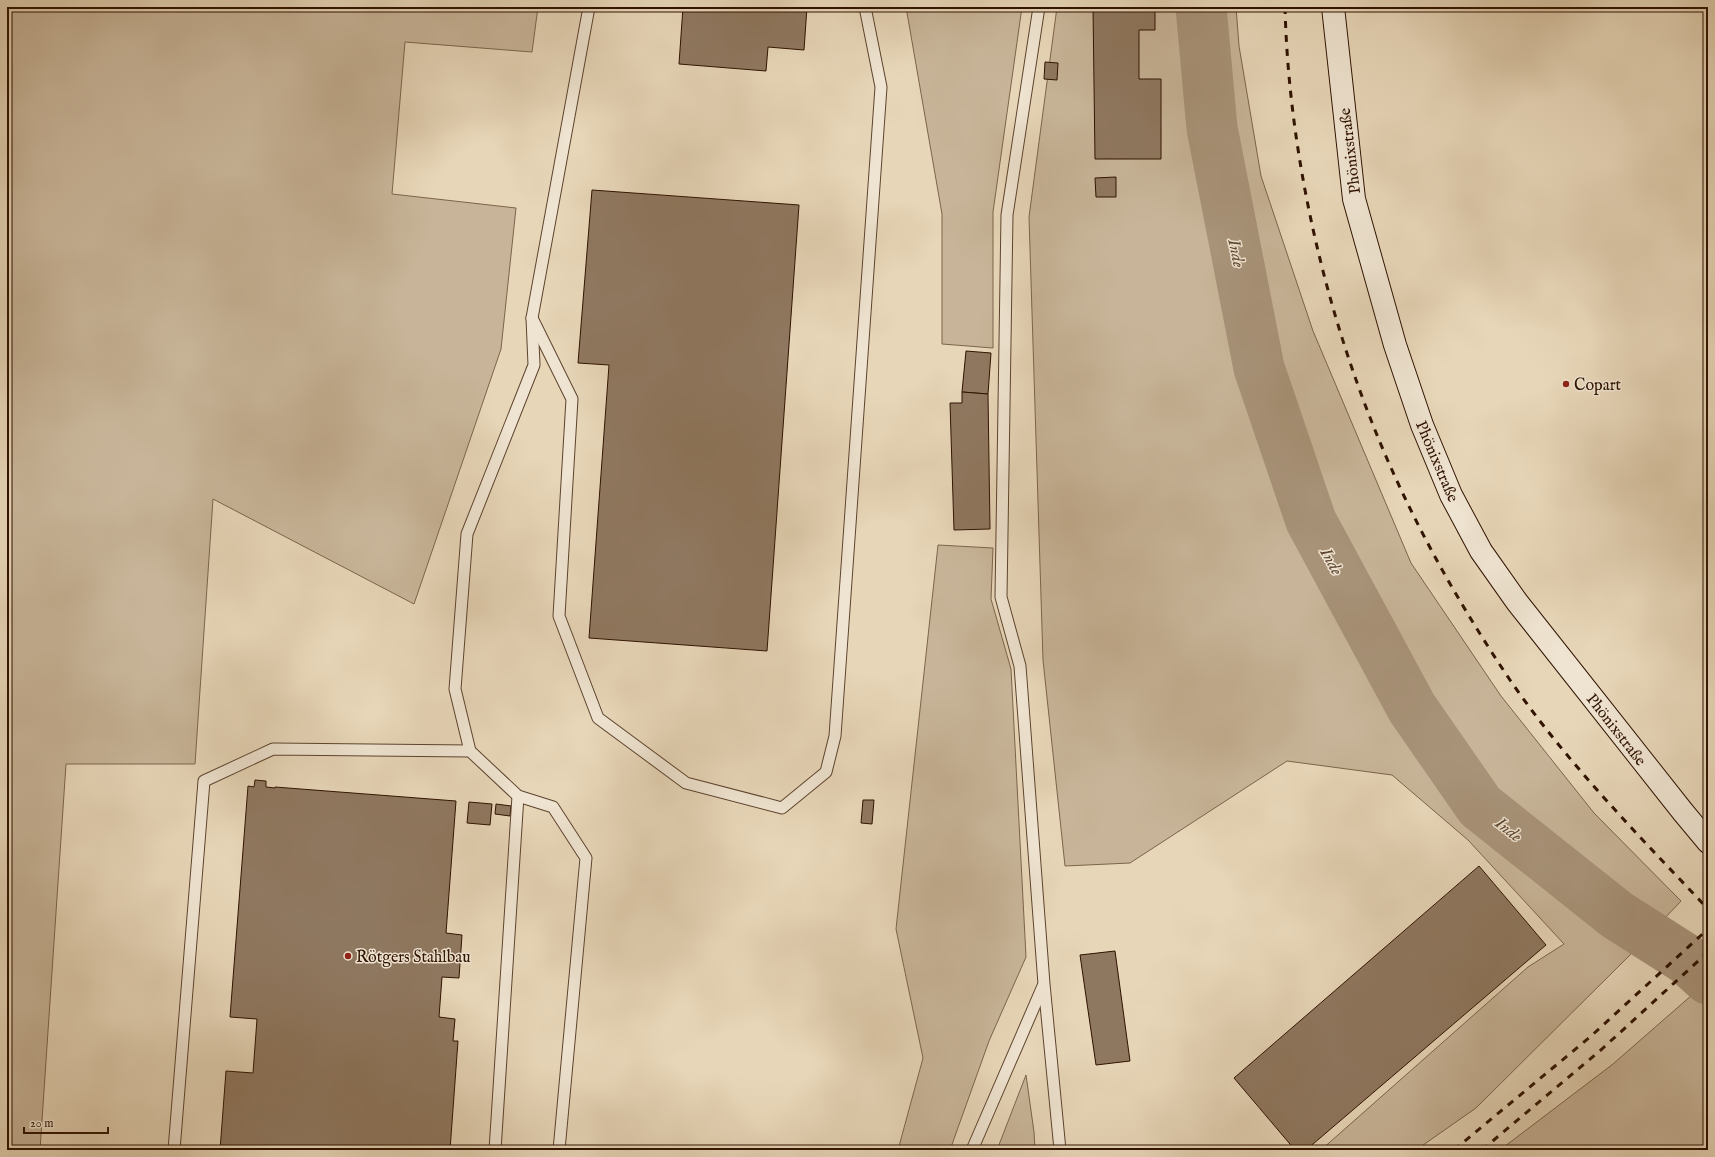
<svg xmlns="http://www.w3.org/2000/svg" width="1715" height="1157" viewBox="0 0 1715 1157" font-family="'IM FELL English',serif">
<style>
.green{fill:#c8b599;stroke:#7c644c}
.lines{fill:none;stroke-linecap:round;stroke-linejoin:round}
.river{stroke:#a89379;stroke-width:51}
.building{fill:#8f7860;stroke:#2f1200}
.lane-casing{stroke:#5d432e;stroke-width:13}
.secondary-casing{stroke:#2f1200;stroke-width:24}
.lane{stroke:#efe4d1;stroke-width:11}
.secondary{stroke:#efe4d1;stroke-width:22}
.rail{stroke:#2f1200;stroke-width:3;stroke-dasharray:7 7;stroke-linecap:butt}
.poi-dot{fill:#8f2418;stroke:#efe4d1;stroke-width:1.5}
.labels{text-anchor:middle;stroke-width:3;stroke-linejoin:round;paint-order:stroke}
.street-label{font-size:16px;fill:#2f1200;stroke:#efe4d1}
.poi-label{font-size:16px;fill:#2f1200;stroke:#efe4d1;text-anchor:start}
.water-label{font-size:17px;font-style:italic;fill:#5f4630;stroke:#efe4d1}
</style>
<rect width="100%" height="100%" fill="#e7d6b8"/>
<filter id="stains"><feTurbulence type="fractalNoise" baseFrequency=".005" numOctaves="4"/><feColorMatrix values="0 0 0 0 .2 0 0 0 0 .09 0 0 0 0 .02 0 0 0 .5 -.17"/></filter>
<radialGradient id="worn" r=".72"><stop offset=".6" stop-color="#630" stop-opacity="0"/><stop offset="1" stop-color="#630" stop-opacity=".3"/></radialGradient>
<!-- green -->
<g class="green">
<path d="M7,7h531l-6,45 -127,-10 -13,152 124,14 -15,141 -87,255 -201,-105 -18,265h-129l-26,386h-33z"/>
<path d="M906,7h116l-29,205v136l-51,-4v-130z"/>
<path d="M1057,7h179l3,39 22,130 52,155 98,232 90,133 93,117 87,88 -54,57 -151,150 -60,42h-95l207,-183 36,-23 -96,-104 -76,-65 -105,-14 -157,102 -65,3 -22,-206 -14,-443z"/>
<path d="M938,545l55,3 -2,51 20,70 15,288 -37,84 -39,109h-52l25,-92 -27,-129z"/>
<path d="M1708,981v169h-208l113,-86z"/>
<path d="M1026,1075l8,57 1,18h-38z"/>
</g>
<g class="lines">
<!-- river -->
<path class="river" d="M1201,7l11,121 47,240 52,153 101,187 68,98 137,109 69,44 22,20"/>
</g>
<!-- building -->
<g class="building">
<path d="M683,7h124l-3,43 -36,-3 -2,24 -87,-7z"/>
<path d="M1093,7h46v2h16v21h-16v49h22v80h-66z"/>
<path d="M1045,62l13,1 -1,17 -13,-1z"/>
<path d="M1116,177v20h-20l-1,-19z"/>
<path d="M592,190l207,15 -32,446 -178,-13 20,-273 -31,-2z"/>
<path d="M966,351l25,2 -3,41 -26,-2z"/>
<path d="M962,392l26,2 2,135 -36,1 -4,-127h12z"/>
<path d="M255,780l11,1v6l9,1v-1l181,14 -10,132 16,2 -3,43 -17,-1 -3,40 16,2 -2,22h5l-8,109h-230l6,-79 27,2 4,-54 -27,-2 18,-231 6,1z"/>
<path d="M863,800h11l-2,24 -11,-1z"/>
<path d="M469,802l23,2 -2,21 -23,-2z"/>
<path d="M496,804l15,2 -1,10 -15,-2z"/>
<path d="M1479,866l67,79 -240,205h-11l-61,-72z"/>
<path d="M1115,951l15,110 -34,4 -16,-110z"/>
</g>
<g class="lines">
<!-- lane casing -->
<g class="lane-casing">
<g id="lane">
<path d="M1039,7l-32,208 -6,382 19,69 24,318 16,166"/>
<path d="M532,318l40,81 -13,217 39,102 88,65 96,25 44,-36 9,-36 46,-649 -16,-80"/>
<path d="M174,1150l30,-369 69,-32 197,2"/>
<path d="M495,1150l23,-354"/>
<path d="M559,1150l27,-292 -33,-51 -35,-11 -48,-45 -15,-62 12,-155 67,-169 -2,-47 57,-311"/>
<path d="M972,1150l71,-164"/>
</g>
</g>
<!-- secondary casing -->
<g class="secondary-casing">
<path id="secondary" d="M1333,7l21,192 41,146 27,80 29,70 30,56 36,51 166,210 25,30"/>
</g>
<!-- lane -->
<use href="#lane" class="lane"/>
<!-- secondary -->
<use href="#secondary" class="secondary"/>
<!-- rail -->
<g class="rail">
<path d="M1285,7c4,163 49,344 120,491 30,63 66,124 105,182 57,83 129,156 198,229"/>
<path d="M1454,1150l136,-113 118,-108"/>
<path d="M1482,1150l120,-101 106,-97"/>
</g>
</g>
<!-- markers -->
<g class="poi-dot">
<circle cx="1566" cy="384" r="4"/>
<circle cx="348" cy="956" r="4"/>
</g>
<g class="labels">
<!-- street labels -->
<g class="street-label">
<text transform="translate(1349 151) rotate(-97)" y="6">Phönixstraße</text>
<text transform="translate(1438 461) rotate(67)" y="6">Phönixstraße</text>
<text transform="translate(1617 729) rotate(52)" y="6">Phönixstraße</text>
</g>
<!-- poi labels -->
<g class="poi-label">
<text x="1574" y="390">Copart</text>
<text x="356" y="962">Rötgers Stahlbau</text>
</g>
<!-- water labels -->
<g class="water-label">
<text transform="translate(1237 253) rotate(79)" y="6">Inde</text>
<text transform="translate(1332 561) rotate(62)" y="6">Inde</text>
<text transform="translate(1509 829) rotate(39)" y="6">Inde</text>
</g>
</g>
<!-- margin -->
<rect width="1715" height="1157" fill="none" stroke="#e7d6b8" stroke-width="24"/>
<rect x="8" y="8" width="1699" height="1141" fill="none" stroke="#2f1200" stroke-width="2"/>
<rect x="12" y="12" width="1691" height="1133" fill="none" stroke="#2f1200"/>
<!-- scale -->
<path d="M24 1127v6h84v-6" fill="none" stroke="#2f1200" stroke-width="2"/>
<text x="30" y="1127" font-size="12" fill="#2f1200" stroke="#efe4d1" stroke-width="3" paint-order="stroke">20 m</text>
<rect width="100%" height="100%" filter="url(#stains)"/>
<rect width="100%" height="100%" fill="url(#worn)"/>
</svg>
